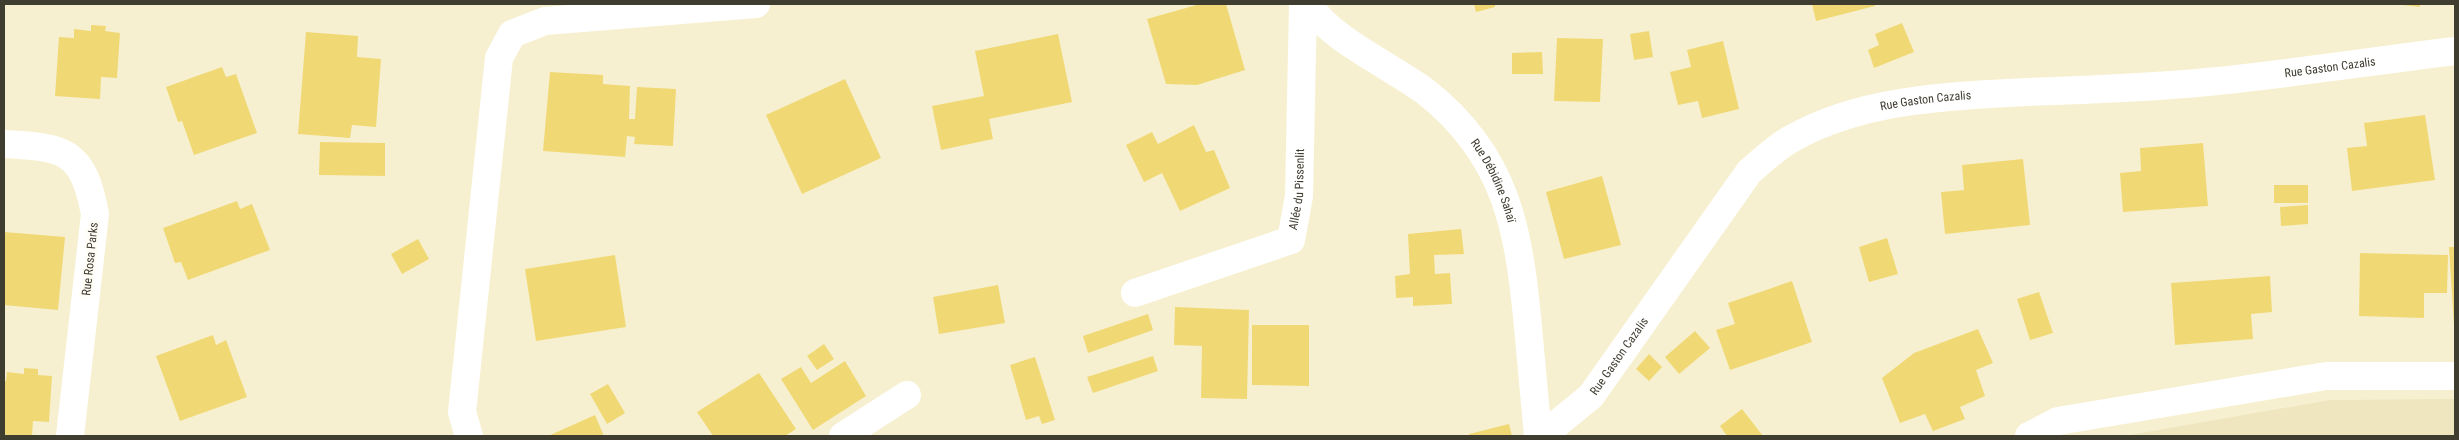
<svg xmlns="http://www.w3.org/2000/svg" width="2459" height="440" viewBox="0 0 2459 440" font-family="'Roboto Condensed',sans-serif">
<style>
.built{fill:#efe6bf}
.building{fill:#f0d975}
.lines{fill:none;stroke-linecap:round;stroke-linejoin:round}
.minor{stroke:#fff;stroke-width:28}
.labels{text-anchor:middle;stroke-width:5;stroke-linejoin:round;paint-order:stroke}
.street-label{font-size:12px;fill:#3f3c30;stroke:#fefdf6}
</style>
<rect width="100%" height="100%" fill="#f7f0d0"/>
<!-- built -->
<path class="built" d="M2455,399v37h-331l206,-36z"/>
<!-- building -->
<g class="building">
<path d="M1200,4h26l19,66 -48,15 -31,-1 -19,-65z"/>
<path d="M1474,4h21v3l-19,5z"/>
<path d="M1812,4h62l1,2 -59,15z"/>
<path d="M2394,4h26v3z"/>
<path d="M1902,23l12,29 -40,16 -6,-18 11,-5 -4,-11z"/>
<path d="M91,25l15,1 -1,5 15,2 -3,45 -16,-1 -1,22 -45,-3 4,-59 15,1v-9l17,2z"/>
<path d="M1649,31l4,26 -19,3 -4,-26z"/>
<path d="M306,32l52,4 -1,21 24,2 -5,68 -24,-2 -2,13 -52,-4z"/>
<path d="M1058,34l14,68 -83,17 4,20 -52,11 -9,-44 52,-10 -9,-45z"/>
<path d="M1557,38l46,1 -3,63 -46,-1z"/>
<path d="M1723,41l16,68 -37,9 -4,-17 -20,4 -8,-33 21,-5 -4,-17z"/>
<path d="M1542,52l1,22h-31v-21z"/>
<path d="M222,67l4,10 10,-3 21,59 -63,22 -12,-34 -4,1 -12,-35z"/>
<path d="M550,72l53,3v9l27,2 -1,33h6l2,-32 39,2 -3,57 -39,-2 1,-7 -8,-1 -2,21 -82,-6z"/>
<path d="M845,79l36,79 -79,36 -36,-79z"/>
<path d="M2425,115l10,65 -83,11 -5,-43 20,-2 -3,-23z"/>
<path d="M1194,125l12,27 8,-2 16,38 -50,23 -18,-38 -18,9 -18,-37 26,-13 6,12z"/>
<path d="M320,142l65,1v33l-66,-1z"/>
<path d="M2203,143l5,63 -85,6 -3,-39 21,-2 -1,-23z"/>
<path d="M2023,159l7,66 -85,9 -4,-42 23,-2 -2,-25z"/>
<path d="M1602,176l19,69 -57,14 -18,-67z"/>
<rect x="2274" y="185" width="34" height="18"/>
<path d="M237,201l3,8 12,-5 18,46 -82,30 -7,-18 -6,1 -12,-35z"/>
<path d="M2308,205v19l-27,2 -1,-19z"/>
<path d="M1461,229l3,25 -30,1 1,19 15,-1 2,31 -39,2v-9l-17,1 -1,-22 15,-2 -2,-40z"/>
<path d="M4,232l61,5 -7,73 -54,-5z"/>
<path d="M1887,238l11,36 -29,8 -10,-35z"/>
<path d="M418,239l11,20 -27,15 -11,-20z"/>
<path d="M2449,247h6v79h-1z"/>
<path d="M2360,253l88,2 -1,38h-23v25l-65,-2z"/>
<path d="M615,255l11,72 -90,14 -11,-72z"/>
<path d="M2270,276l2,36 -21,2 2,25 -78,6 -4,-62z"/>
<path d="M1792,281l20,61 -82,28 -14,-40 19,-6 -7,-21z"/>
<path d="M998,285l7,38 -66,11 -6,-37z"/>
<path d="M2039,292l14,41 -23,7 -13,-41z"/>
<path d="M1175,307l74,3 -2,89 -46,-1 1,-52 -28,-1z"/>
<path d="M1148,314l5,16 -65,23 -5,-17z"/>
<path d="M1252,325h57v61l-57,-1z"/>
<path d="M1978,329l15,34 -17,7 9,26 -25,11 5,12 -32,12 -8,-17 -25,9 -18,-45 32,-25z"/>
<path d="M1695,331l15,17 -31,26 -14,-17z"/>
<path d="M213,335l3,10 10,-5 21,57 -67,24 -24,-65z"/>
<path d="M824,344l10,15 -17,11 -10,-14z"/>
<path d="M1649,354l13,13 -13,14 -13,-12z"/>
<path d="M1153,356l5,15 -65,22 -6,-16z"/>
<path d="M1035,357l20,63 -13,4 -3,-8 -13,4 -16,-55z"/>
<path d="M845,361l21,35 -53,34 -32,-51 20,-12 10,16z"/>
<path d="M24,368l14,1v6l14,1 -3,46 -16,-1 -1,15h-28v-55h2l1,-9 17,2z"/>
<path d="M759,373l37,56 -11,7h-72l-16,-24z"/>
<path d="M608,384l17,29 -18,11 -17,-30z"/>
<path d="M1742,409l21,27h-36l-7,-10z"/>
<path d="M595,415l9,21h-56z"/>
<path d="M1509,424l3,12h-43v-2z"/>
</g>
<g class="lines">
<!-- minor -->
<g class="minor">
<path id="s1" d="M1309,4c18,34 86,64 117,88 81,64 93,138 102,235 3,36 7,73 10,109"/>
<path d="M4,144c61,3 79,6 91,70l-25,222"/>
<path id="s2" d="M1135,293l156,-53 8,-44 4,-192"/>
<path d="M469,436l-7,-24 37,-354 13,-24 33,-13 211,-17"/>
<path d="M843,436l64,-41"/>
<path id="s3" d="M1542,436l49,-40 158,-224c13,-11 26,-24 42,-33 70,-40 157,-43 235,-47 60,-2 121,-4 181,-10 83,-8 166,-21 248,-31"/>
<path d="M2029,436l29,-15 268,-45h129"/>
</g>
</g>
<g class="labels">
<!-- street labels -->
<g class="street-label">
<text dy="4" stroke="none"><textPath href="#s3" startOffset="938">Rue Gaston Cazalis</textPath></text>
<text dy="4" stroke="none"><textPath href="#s3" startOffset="532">Rue Gaston Cazalis</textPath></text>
<text dy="4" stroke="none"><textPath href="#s1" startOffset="261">Rue Débidine Sahaï</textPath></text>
<text dy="4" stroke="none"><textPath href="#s2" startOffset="216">Allée du Pissenlit</textPath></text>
<text transform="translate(90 259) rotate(-84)" y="4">Rue Rosa Parks</text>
<text dy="4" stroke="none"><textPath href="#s3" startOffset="112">Rue Gaston Cazalis</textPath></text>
</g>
</g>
<!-- border -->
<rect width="2459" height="440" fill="none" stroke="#3f3c30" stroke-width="10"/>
</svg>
